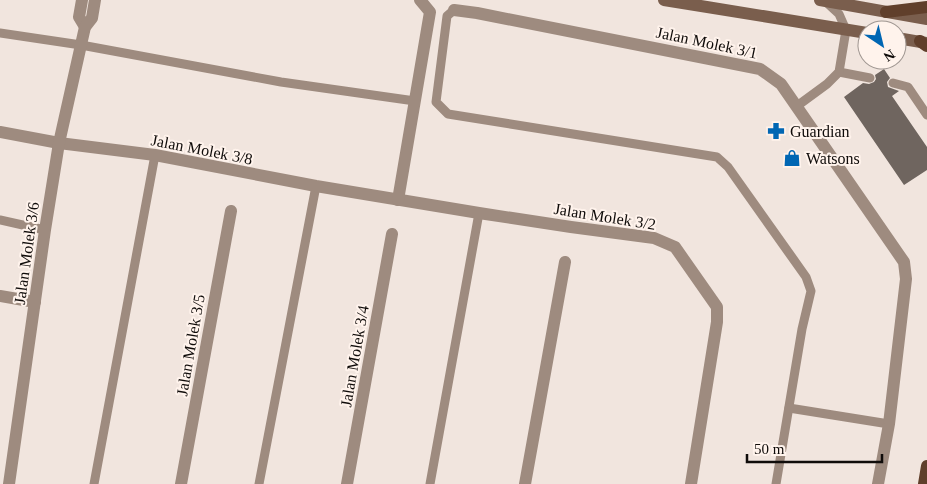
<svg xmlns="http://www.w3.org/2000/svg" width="927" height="484" viewBox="0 0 927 484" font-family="'Times New Roman',serif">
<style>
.building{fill:#6f655f}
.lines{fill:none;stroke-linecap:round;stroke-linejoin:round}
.lane{stroke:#9e8b7f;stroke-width:9}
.street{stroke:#9e8b7f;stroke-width:12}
.secondary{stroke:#7a5e4d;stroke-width:12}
.primary{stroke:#603f2b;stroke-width:12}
.labels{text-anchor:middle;stroke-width:4;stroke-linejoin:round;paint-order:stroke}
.street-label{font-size:16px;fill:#0f0b09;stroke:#fff3ec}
.poi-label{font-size:16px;fill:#0f0b09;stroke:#fff3ec;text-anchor:start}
</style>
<rect width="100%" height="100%" fill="#f1e5de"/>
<!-- building -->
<path class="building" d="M884,69l6,9 -3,4 1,5 11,4 -7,5 35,51v23l-23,15 -60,-88 19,-14 6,1 5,-2 2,-3 -1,-4z"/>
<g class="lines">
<!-- lane -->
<g class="lane">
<path d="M454,10l-7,6 -11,86 12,12 269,43 11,10 78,110 5,14 -9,38 -26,155"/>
<path d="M0,33l81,12 200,37 134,19"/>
<path d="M839,72l31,6"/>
<path d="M893,83l15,4 19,28"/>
<path d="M797,106l30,-22 12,-12 7,-42 -7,-16 -13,-12"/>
<path d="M0,220l45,10"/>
<path d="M789,408l100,16"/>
<path d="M94,484l61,-329"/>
<path d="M259,484l57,-298"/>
<path d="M430,484l49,-271"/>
</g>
<!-- street -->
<g class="street">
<path d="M82,0l-3,17 6,10"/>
<path d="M454,10l23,3 283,56 21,15 123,178 2,17 -17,145 -11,60"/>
<path d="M0,132l59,11 96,12 161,31 163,27 92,14 83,11 21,9 42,60v15l-26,162"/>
<path d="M398,200l32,-188 -10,-12"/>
<path d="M0,296l35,6"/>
<path d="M9,484l36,-254 14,-87 26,-116 7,-9 3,-18"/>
<path d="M181,484l50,-273"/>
<path d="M347,484l45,-250"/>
<path d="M525,484l40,-222"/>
</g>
<!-- secondary -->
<g class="secondary">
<path d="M664,0l203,33"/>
<path d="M820,0l107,19"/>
<path d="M897,38l30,5"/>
</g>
<!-- primary -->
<g class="primary">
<path d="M886,12l41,-5"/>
<path d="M920,41l7,5"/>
<path d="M924,484l3,-18"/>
</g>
</g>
<!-- icons -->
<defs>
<g id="pharmacy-bare" transform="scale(1.35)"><path d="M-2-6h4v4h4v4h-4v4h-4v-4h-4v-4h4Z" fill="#0066b3" stroke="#fff3ec" stroke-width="2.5" paint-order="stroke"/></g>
<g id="shop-bare" transform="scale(1.35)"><path d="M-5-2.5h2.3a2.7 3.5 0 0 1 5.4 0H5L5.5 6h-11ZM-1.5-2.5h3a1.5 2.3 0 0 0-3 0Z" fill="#0066b3" stroke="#fff3ec" stroke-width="2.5" paint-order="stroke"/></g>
</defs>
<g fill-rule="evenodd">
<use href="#pharmacy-bare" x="776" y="131"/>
<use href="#shop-bare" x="792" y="158"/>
</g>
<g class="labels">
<!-- street labels -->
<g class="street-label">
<text transform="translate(707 42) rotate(12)" y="6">Jalan Molek 3/1</text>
<text transform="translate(202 149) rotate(11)" y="6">Jalan Molek 3/8</text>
<text transform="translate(605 216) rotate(9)" y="6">Jalan Molek 3/2</text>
<text transform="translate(26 253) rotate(-82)" y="6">Jalan Molek 3/6</text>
<text transform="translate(190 345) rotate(-80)" y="6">Jalan Molek 3/5</text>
<text transform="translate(354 356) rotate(-80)" y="6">Jalan Molek 3/4</text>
</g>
<!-- poi labels -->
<g class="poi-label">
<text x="790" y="137">Guardian</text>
<text x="806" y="164">Watsons</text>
</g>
</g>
<!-- north arrow -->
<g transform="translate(882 45) rotate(145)"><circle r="24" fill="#fff3ec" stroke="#9f9691"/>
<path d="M0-4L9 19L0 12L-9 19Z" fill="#0066b3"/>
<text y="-8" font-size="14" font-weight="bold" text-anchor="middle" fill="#0f0b09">N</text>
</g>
<!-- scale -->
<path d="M747 454v8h135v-8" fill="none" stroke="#0f0b09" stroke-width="2.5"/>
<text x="754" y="454" font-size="15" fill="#0f0b09" stroke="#fff3ec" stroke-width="4" paint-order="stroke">50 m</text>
</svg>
